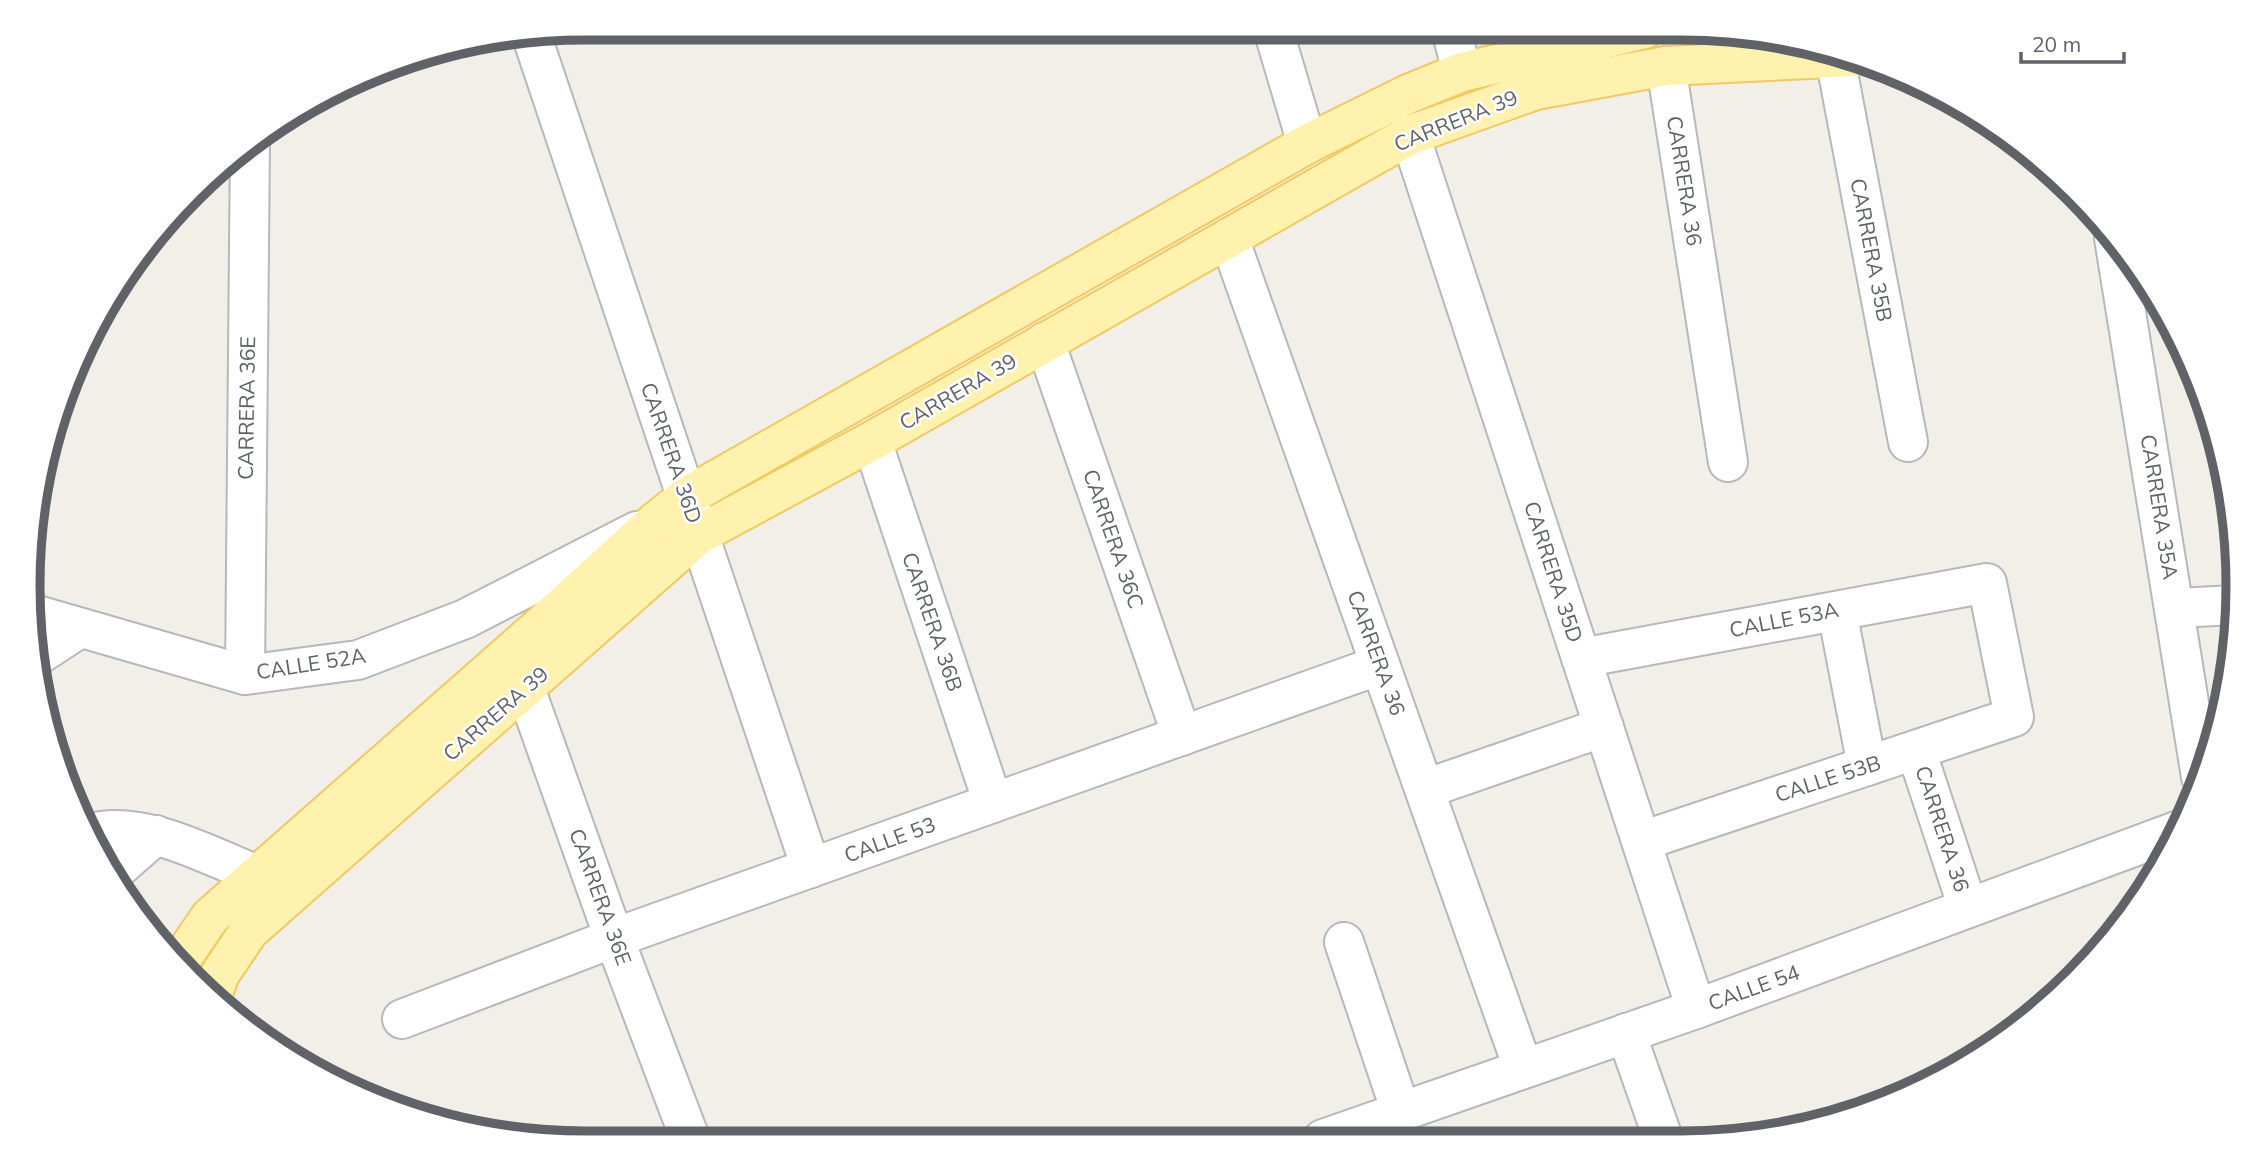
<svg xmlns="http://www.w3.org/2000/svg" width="2266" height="1171" viewBox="0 0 2266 1171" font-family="Mulish,sans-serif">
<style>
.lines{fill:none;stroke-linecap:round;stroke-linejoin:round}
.minor-casing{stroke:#b5b8bc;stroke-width:42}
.major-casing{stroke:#f2c960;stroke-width:42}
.minor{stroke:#fff;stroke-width:38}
.major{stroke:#fff2af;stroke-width:38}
.labels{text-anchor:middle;stroke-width:5;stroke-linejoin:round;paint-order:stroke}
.street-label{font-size:21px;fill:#5f6368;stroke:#fff}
.rim{fill:none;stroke:#5f6368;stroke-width:9}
</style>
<rect width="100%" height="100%" fill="#f1efe8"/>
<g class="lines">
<!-- minor casing -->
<g class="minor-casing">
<g id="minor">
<path d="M1273,29l34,115"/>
<path d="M1451,29l11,43"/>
<path d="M532,37l279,831"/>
<path d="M1835,57l73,385"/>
<path d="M1666,66l62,396"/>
<path d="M1410,135l286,874"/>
<path d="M1229,238l294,830"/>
<path d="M2114,238l87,539"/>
<path d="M1045,342l137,394"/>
<path d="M872,441l121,362"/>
<path d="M2175,608l61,-3"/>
<path d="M1837,611l30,155"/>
<path d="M30,613l215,62 113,-15 107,-41 172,-88"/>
<path d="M37,656l43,-28"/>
<path d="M514,657l100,281 77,203"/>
<path d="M1581,658l406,-75 27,134 -372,124"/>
<path d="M245,675l5,-534"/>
<path d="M1916,750l52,158"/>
<path d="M1425,789l179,-62"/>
<path d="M91,833c52,-14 119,23 166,42"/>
<path d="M115,871l41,-36"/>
<path d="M1344,942l57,170"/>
<path d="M402,1019l212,-81 766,-273"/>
<path d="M1626,1033l37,105"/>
<path d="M1323,1139l373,-130 486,-180"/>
</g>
</g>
<!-- major casing -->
<g class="major-casing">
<g id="major">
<path d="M178,964l32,-47 333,-293 112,-102 31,-25 621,-353 101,-50 54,-22 183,-43"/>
<path d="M212,996l8,-22 29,-43 449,-396 174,-94 538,-306 126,-45 130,-24 186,-9"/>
</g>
</g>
<!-- minor -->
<use href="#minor" class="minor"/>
<!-- major -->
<use href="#major" class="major"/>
</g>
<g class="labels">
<!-- street labels -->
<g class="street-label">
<text transform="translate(1456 121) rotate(-22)" y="7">CARRERA 39</text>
<text transform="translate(1684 181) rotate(81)" y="7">CARRERA 36</text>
<text transform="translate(1871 250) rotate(79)" y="7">CARRERA 35B</text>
<text transform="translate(958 392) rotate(-30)" y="7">CARRERA 39</text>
<text transform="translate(247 408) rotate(-89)" y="7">CARRERA 36E</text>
<text transform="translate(671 453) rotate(71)" y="7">CARRERA 36D</text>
<text transform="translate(2159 507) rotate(81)" y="7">CARRERA 35A</text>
<text transform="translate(1113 539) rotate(71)" y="7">CARRERA 36C</text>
<text transform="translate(1553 572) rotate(72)" y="7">CARRERA 35D</text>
<text transform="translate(1784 620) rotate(-11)" y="7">CALLE 53A</text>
<text transform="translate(932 622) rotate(71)" y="7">CARRERA 36B</text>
<text transform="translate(1376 653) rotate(70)" y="7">CARRERA 36</text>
<text transform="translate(311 664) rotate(-9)" y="7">CALLE 52A</text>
<text transform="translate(496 714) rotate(-41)" y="7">CARRERA 39</text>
<text transform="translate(1828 779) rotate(-18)" y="7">CALLE 53B</text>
<text transform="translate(1942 829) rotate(72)" y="7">CARRERA 36</text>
<text transform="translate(890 840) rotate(-20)" y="7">CALLE 53</text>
<text transform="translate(600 897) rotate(70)" y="7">CARRERA 36E</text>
<text transform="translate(1754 988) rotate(-20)" y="7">CALLE 54</text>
</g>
</g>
<!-- crop -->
<path d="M0 0H2266V1171H0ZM585 40H1681A545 545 0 0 1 2226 585V586A545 545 0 0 1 1681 1131H585A545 545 0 0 1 40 586V585A545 545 0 0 1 585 40Z" fill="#fff" fill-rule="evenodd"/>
<path class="rim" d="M585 40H1681A545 545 0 0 1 2226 585V586A545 545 0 0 1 1681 1131H585A545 545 0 0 1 40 586V585A545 545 0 0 1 585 40Z"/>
<!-- scale -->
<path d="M2021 52v10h103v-10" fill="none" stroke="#5f6368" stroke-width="3.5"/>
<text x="2032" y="52" font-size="21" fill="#5f6368" stroke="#ffffff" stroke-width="5" paint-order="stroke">20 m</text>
</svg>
